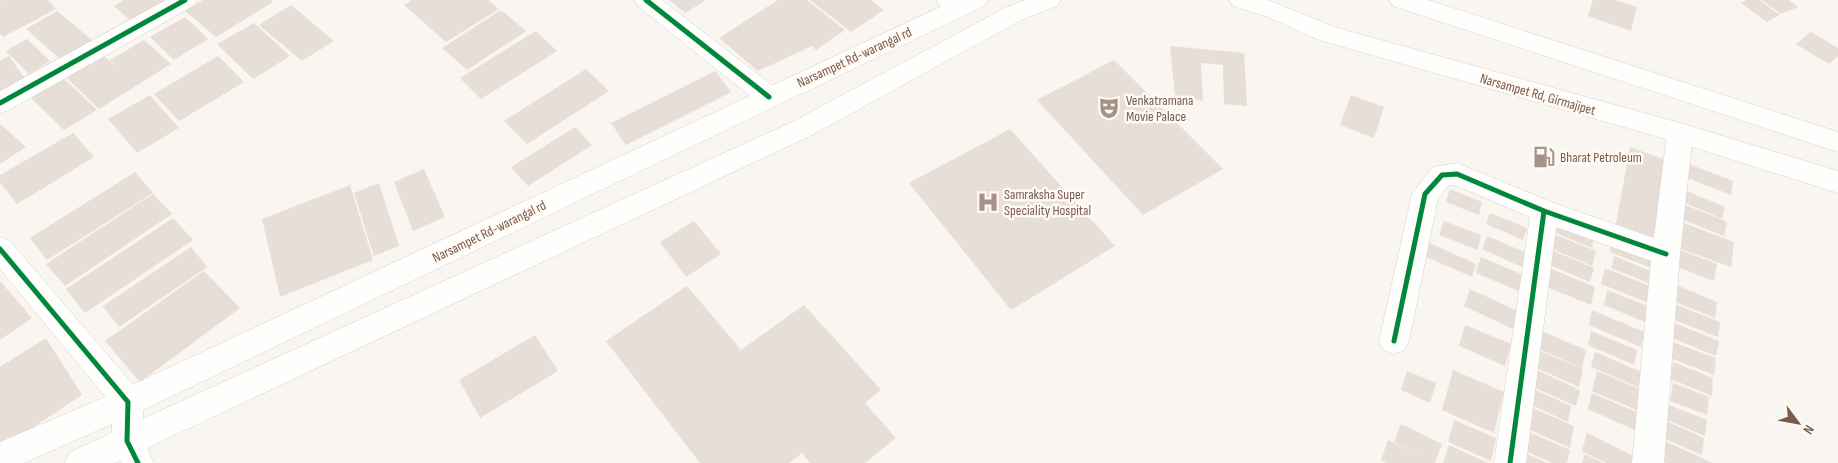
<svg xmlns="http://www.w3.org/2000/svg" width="1838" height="463" viewBox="0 0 1838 463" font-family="'Sofia Sans Condensed',sans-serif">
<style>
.building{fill:#e6ded7}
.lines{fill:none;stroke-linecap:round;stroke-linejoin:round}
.street-casing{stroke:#d7d1cb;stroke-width:1}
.secondary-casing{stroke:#d9d2cb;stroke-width:1}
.street{fill:#fefefd;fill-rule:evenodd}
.secondary{fill:#fefefd;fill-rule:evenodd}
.cycleway-casing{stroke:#fffaf3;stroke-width:8}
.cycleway{stroke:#00873e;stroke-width:5}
.labels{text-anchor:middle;stroke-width:5;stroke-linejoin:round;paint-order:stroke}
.street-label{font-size:14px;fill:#7a5c4d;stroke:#fffaf3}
.poi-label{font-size:14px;fill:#7a5c4d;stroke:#fffaf3;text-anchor:start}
</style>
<rect width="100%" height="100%" fill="#f9f5f0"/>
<!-- building -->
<g class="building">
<path d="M2,0h46l8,9 -53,28 -3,-4v-32z"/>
<path d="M124,0h43l-36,21 -17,-15z"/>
<path d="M203,0h68l2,2 -57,35 -31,-26z"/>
<path d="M412,0h76l11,9 -53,33 -42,-37z"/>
<path d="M669,0h37l-21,13z"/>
<path d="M778,0h29l38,30 -29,20 -4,-4 -54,25 -39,-33z"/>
<path d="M810,0h61l13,10 -33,22z"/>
<path d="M1593,0h22l22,7 -6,24 -43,-15z"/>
<path d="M1747,0h12l21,15 -13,7 -26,-19z"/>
<path d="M1762,0h27l9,7 -17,7z"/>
<path d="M291,5l43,36 -32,20 -43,-36z"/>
<path d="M501,10l25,21 -59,39 -25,-22z"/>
<path d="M57,11l35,29 -32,19 -34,-30z"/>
<path d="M185,17l23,22 -34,21 -24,-23z"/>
<path d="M254,23l36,33 -37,23 -36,-35z"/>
<path d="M536,31l21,20 -76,48 -21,-21z"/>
<path d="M1811,32l27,16v8l-9,8 -33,-20z"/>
<path d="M27,39l23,22 -21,13 -23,-23z"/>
<path d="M144,40l27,24 -72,45 -34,-33 37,-22 21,19 -13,-13z"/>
<path d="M1170,46l74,7 3,53 -23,-2 -1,-39 -22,-2 2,38 -28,-5z"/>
<path d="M9,56l17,24 -26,14v-33z"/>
<path d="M218,56l26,26 -65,39 -25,-27z"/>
<path d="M1114,60l109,109 -80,46 -106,-115z"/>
<path d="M586,69l23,22 -82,53 -23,-23z"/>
<path d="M715,71l16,21 -105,53 -15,-22z"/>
<path d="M62,77l35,33 -33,20 -35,-34z"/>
<path d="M150,95l29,33 -42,25 -29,-34z"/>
<path d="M1351,95l33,12 -10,31 -34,-13z"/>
<path d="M0,124l26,23 -26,17z"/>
<path d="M575,127l17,18 -64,41 -17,-19z"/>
<path d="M1010,129l105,117 -104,64 -102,-127z"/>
<path d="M73,133l21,24 -77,47 -17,-22v-7z"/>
<path d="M1630,147l35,13 -12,78 -37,-14z"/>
<path d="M1689,164l44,17 -2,14 -46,-18z"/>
<path d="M424,169l21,48 -32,14 -19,-49z"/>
<path d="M135,172l18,21 -106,67 -17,-22z"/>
<path d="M379,183l20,63 -25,10 -20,-63z"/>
<path d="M350,185l23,75 -93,37 -18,-78z"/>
<path d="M1450,189l32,13 -3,13 -33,-13z"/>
<path d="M1684,190l41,17 -3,12 -41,-18z"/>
<path d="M153,194l19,20 -107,72 -19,-22z"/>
<path d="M1683,204l44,18 -3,14 -45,-18z"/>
<path d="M1490,213l37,15 -4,12 -37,-16z"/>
<path d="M173,218l20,22 -108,73 -19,-24z"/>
<path d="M1560,218l35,15 -3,15 -36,-15z"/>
<path d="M694,221l27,33 -35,23 -26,-35z"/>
<path d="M1444,221l37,14 -3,15 -39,-15z"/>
<path d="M1684,223l50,19 -3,25 -50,-18z"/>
<path d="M1556,235l40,16 -4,15 -40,-17z"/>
<path d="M1487,236l42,18 -5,14 -42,-19z"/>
<path d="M1611,238l45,16 -2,15 -44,-17z"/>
<path d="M1427,242l49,22 -4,13 -50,-22z"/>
<path d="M191,247l16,20 -88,60 -16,-21z"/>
<path d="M1678,249l39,15 -3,17 -39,-15z"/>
<path d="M1551,250l43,18 -4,14 -43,-18z"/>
<path d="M1614,256l37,15 -2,12 -38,-15z"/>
<path d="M1481,257l47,20 -5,16 -47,-20z"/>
<path d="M1549,268l46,19 -4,18 -47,-19z"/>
<path d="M1605,268l47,19 -3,16 -48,-19z"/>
<path d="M204,271l36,37 -100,74 -35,-41z"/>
<path d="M0,281l32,37 -32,22z"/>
<path d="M1674,284l43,18 -2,16 -44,-18z"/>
<path d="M687,286l54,64 63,-45 77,85 -16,13 31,35 -31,25h-55l-8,-10 -13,10h-89l-94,-122z"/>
<path d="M1470,289l50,23 -5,18 -51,-24z"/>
<path d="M1607,290l43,17 -3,16 -43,-18z"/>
<path d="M1674,304l46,18 -2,15 -46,-18z"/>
<path d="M1592,310l52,22 -3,15 -52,-22z"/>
<path d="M1672,322l47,19 -3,15 -46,-19z"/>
<path d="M1465,325l46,19 -6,22 -46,-20z"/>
<path d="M1539,330l47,20 -4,18 -48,-21z"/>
<path d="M1591,331l46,19 -3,15 -46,-20z"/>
<path d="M535,335l23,36 -78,47 -21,-38z"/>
<path d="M46,338l36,57 -82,54v-82z"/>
<path d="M1670,341l46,17 -2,17 -46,-18z"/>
<path d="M1535,349l48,20 -4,18 -49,-22z"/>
<path d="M1595,352l46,20 -3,15 -47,-20z"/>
<path d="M1673,362l40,16 -1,18 -41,-17z"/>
<path d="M1532,368l48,22 -4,16 -48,-21z"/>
<path d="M1453,370l51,22 -10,41 -52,-23z"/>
<path d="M1407,371l29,12 -6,20 -29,-13z"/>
<path d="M1597,371l45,19 -3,21 -47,-20z"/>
<path d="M1673,383l36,14 -2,18 -37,-14z"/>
<path d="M1531,388l40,18 -3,16 -41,-19z"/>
<path d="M1592,393l51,22 -4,17 -51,-23z"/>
<path d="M1669,405l38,15 -2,16 -38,-16z"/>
<path d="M1530,407l44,19 -4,22 -46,-21z"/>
<path d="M1454,420l42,18 -5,23 -43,-19z"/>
<path d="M1664,420l40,18 -2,17 -41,-18z"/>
<path d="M1401,424l41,20 -7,19h-49l-5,-3 7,-20 37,18 -31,-16z"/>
<path d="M1524,430l46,20 -3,13h-15l-33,-15z"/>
<path d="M1587,433l48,24 -1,6h-28l-24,-12z"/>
<path d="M1665,441l48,22h-46l-6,-3z"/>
<path d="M1449,445l39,18h-45z"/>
<path d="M1523,452l25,11h-28z"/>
<path d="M1585,454l18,9h-21z"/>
</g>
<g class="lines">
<!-- street casing -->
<g class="street-casing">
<g id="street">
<path d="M166,0h31l-4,6 -184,104 -9,3v-22z"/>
<path d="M634,0h28l116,90 4,7 -4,7 -9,3 -9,-3 -122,-98z"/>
<path d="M936,0h28l7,8 -4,6c-13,4 -24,-2 -31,-14z"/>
<path d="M1680,123l9,3 4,7 -13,121 -16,209h-32l19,-202 -95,-34 -30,236h-32l36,-246 -75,-32h-6l-11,13 -29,143 -5,9 -10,4 -10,-4 -5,-9 33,-147 21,-27 24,-4 97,40 100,35 13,-105 4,-7z"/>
<path d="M0,237l10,4 129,151 4,10v37l11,24h-32l-11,-22 2,-35 -113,-137z"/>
</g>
</g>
<!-- secondary casing -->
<g class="secondary-casing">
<g id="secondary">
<path d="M955,0h33l-4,6 -845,406 -115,51h-24v-21l117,-50z"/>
<path d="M1025,0h36l-4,6 -36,14 -209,115 -697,328h-50l5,-11 724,-331 211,-113z"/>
<path d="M1229,0h39l66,27 346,96 158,48v22l-158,-50 -361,-103 -51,-23 -35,-11z"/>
<path d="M1389,0h39l410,132v20l-445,-146z"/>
</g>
</g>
<!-- street -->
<use href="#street" class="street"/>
<!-- secondary -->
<use href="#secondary" class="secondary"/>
<!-- cycleway casing -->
<g class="cycleway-casing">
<g id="cycleway">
<path d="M646,0l123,97"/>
<path d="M0,103l185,-103"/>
<path d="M0,249l128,153 -1,39 11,22"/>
<path d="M1394,341l31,-147 17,-19 15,-1 87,37 122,43"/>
<path d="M1510,463l34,-252"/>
</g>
</g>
<!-- cycleway -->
<use href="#cycleway" class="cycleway"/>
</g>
<!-- icons -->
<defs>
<g id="theatre-bare" transform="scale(1.725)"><path d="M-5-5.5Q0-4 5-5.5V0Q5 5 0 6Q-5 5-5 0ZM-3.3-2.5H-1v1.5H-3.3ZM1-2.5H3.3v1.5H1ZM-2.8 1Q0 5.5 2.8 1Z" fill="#a69286" stroke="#fffaf3" stroke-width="2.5" paint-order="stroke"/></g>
<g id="fuel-bare" transform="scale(1.725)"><path d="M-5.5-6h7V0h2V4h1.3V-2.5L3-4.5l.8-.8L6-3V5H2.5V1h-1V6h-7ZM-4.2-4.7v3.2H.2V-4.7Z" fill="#a69286" stroke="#fffaf3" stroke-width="2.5" paint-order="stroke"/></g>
<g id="hospital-bare" transform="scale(1.725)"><path d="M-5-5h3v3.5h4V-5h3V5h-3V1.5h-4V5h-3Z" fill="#a69286" stroke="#fffaf3" stroke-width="2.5" paint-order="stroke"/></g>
</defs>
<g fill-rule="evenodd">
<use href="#theatre-bare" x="1109" y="108"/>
<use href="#fuel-bare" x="1544" y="157"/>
<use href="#hospital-bare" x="988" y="202"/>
</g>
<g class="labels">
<!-- street labels -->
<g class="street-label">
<text transform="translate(854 57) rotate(-25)" y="5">Narsampet Rd-warangal rd</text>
<text transform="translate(1538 94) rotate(16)" y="5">Narsampet Rd, Girmajipet</text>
<text transform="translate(489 231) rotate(-26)" y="5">Narsampet Rd-warangal rd</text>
</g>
<!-- poi labels -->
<g class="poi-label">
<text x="1126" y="105">Venkatramana<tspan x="1126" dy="16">Movie Palace</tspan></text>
<text x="1560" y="162">Bharat Petroleum</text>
<text x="1004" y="199">Samraksha Super<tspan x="1004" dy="16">Speciality Hospital</tspan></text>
</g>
</g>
<!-- north arrow -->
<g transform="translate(1798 423) rotate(122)" stroke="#fffaf3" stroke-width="4" paint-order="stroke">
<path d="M0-4L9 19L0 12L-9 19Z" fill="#7a5c4d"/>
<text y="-8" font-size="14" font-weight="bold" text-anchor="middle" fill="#7a5c4d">N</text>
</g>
</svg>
